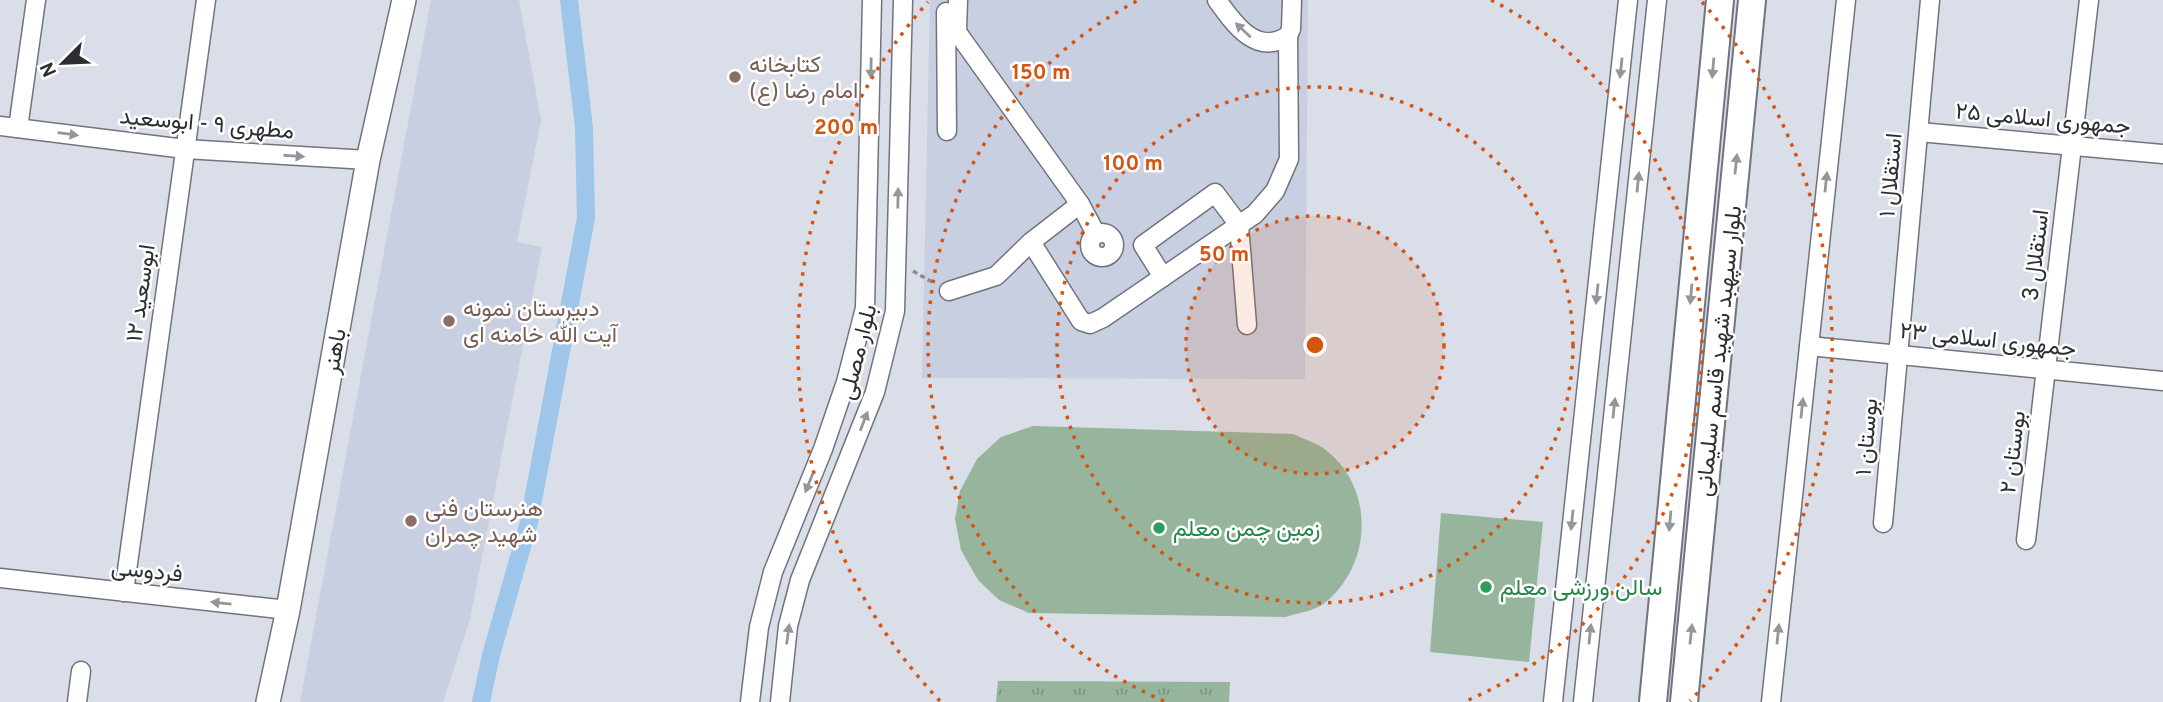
<svg xmlns="http://www.w3.org/2000/svg" width="2163" height="702" viewBox="0 0 2163 702" font-family="Overpass,Vazirmatn,sans-serif">
<style>
.built{fill:#c8cfe0}
.grass{fill:url(#grass-tufts)}
.pitch{fill:#96b59c}
.lines{fill:none;stroke-linecap:round;stroke-linejoin:round}
.canal{stroke:#9ec6ea;stroke-width:18}
.minor-casing{stroke:#71747e;stroke-width:21}
.major-casing{stroke:#71747e;stroke-width:26}
.highway-casing{stroke:#71747e;stroke-width:30}
.path{stroke:#898c93;stroke-width:3.5;stroke-dasharray:5 3.5;stroke-linecap:butt}
.minor{stroke:#fff;stroke-width:18}
.major{stroke:#fff;stroke-width:23}
.highway{stroke:#fff;stroke-width:26}
.oneway{fill:#969698}
.ring{fill:none;stroke:#d55510;stroke-width:3.5;stroke-dasharray:3.5 7}
.education-dot{fill:#8d6e63;stroke:#fff;stroke-width:2.5}
.leisure-dot{fill:#2e9e5b;stroke:#fff;stroke-width:2.5}
.labels{text-anchor:middle;stroke-width:5;stroke-linejoin:round;paint-order:stroke}
.education-label{font-size:23px;fill:#785e54;stroke:#fff;text-anchor:start}
.street-label{font-size:23px;fill:#2c2e31;stroke:#fff}
.leisure-label{font-size:23px;fill:#27864d;stroke:#fff;text-anchor:start}
.centre{fill:#d55510;stroke:#fff;stroke-width:3.5}
.ring-label{font-size:21px;text-anchor:middle;font-weight:bold;fill:#d55510;stroke:#fff;stroke-width:5;stroke-linejoin:round;paint-order:stroke}
</style>
<defs>
<pattern id="grass-tufts" width="24" height="20" patternUnits="userSpaceOnUse" patternTransform="scale(1.75)"><rect width="24" height="20" fill="#96b59c"/><path d="M3 7l-1-3M5 7V3M7 7l1-3M15 17l-1-3M17 17v-4M19 17l1-3" fill="none" stroke="#7b9480"/></pattern>
</defs>
<rect width="100%" height="100%" fill="#dadee9"/>
<!-- built -->
<g class="built">
<path d="M431,0h88l22,120 -24,122 25,5 -72,372 -27,83h-143z"/>
<path d="M930,0h378l-3,379 -383,-1z"/>
</g>
<!-- grass -->
<path class="grass" d="M998,681l232,1 -1,20h-233z"/>
<!-- pitch -->
<g class="pitch">
<path d="M1033,426l260,8c10,5 25,9 34,17 49,39 45,117 -5,154 -9,6 -25,8 -36,12l-257,-4 -30,-13 -21,-20 -17,-30 -6,-31 5,-28 17,-32 24,-22z"/>
<path d="M1441,513l102,9 -14,140 -99,-10z"/>
</g>
<g class="lines">
<!-- canal -->
<path class="canal" d="M481,702l10,-47 38,-133 57,-304 -2,-90 -15,-128"/>
<!-- minor casing -->
<g class="minor-casing">
<g id="minor">
<path d="M1217,0c17,24 39,56 71,36l3,-7 1,-29"/>
<path d="M946,12l1,119"/>
<path d="M0,126l185,23 183,11"/>
<path d="M18,128l18,-128"/>
<path d="M1919,132l244,22"/>
<path d="M1080,204l16,30"/>
<circle cx="1102" cy="245" r="12"/>
<path d="M1031,242l50,79 9,3 13,-6 152,-104 20,-23 14,-32 -1,-123"/>
<path d="M1163,277l-20,-32 72,-52 24,32 8,100"/>
<path d="M949,291l47,-15 35,-34 49,-38 -123,-172 1,-32"/>
<path d="M1809,346l354,35"/>
<path d="M1883,523l47,-523"/>
<path d="M2026,540l63,-540"/>
<path d="M0,578l288,32"/>
<path d="M124,592l82,-592"/>
<path d="M77,702l4,-31"/>
<path d="M750,702l9,-75 14,-55 50,-123 23,-67 19,-74 7,-308"/>
<path d="M780,702l8,-76 12,-46 75,-188 20,-81 8,-311"/>
<path d="M1553,702l75,-702"/>
<path d="M1583,702l74,-702"/>
<path d="M1771,702l75,-702"/>
</g>
</g>
<!-- major casing -->
<g class="major-casing">
<path id="major" d="M268,702l20,-92 80,-450 36,-160"/>
</g>
<!-- highway casing -->
<g class="highway-casing">
<g id="highway">
<path d="M1653,702l67,-702"/>
<path d="M1684,702l68,-702"/>
</g>
</g>
<!-- path -->
<path class="path" d="M913,271l21,12"/>
<!-- minor -->
<use href="#minor" class="minor"/>
<!-- major -->
<use href="#major" class="major"/>
<!-- highway -->
<use href="#highway" class="highway"/>
</g>
<!-- one-way arrows -->
<defs><path id="oneway-solid" d="M-6-.8H1V-3.2L6.5 0L1 3.2V.8H-6Z" transform="scale(1.75)"/></defs>
<g class="oneway">
<use href="#oneway-solid" transform="translate(1243 30) rotate(-137)"/>
<use href="#oneway-solid" transform="translate(871 68) rotate(91)"/>
<use href="#oneway-solid" transform="translate(1621 68) rotate(96)"/>
<use href="#oneway-solid" transform="translate(1713 68) rotate(95)"/>
<use href="#oneway-solid" transform="translate(68 134) rotate(7)"/>
<use href="#oneway-solid" transform="translate(294 156) rotate(4)"/>
<use href="#oneway-solid" transform="translate(1736 164) rotate(-84)"/>
<use href="#oneway-solid" transform="translate(1638 182) rotate(-84)"/>
<use href="#oneway-solid" transform="translate(1826 182) rotate(-84)"/>
<use href="#oneway-solid" transform="translate(898 198) rotate(-89)"/>
<use href="#oneway-solid" transform="translate(1597 294) rotate(96)"/>
<use href="#oneway-solid" transform="translate(1691 294) rotate(95)"/>
<use href="#oneway-solid" transform="translate(1614 408) rotate(-84)"/>
<use href="#oneway-solid" transform="translate(1802 408) rotate(-84)"/>
<use href="#oneway-solid" transform="translate(864 421) rotate(-69)"/>
<use href="#oneway-solid" transform="translate(809 483) rotate(112)"/>
<use href="#oneway-solid" transform="translate(1572 520) rotate(96)"/>
<use href="#oneway-solid" transform="translate(1670 521) rotate(95)"/>
<use href="#oneway-solid" transform="translate(221 603) rotate(-174)"/>
<use href="#oneway-solid" transform="translate(788 634) rotate(-82)"/>
<use href="#oneway-solid" transform="translate(1590 634) rotate(-84)"/>
<use href="#oneway-solid" transform="translate(1691 634) rotate(-84)"/>
<use href="#oneway-solid" transform="translate(1778 634) rotate(-84)"/>
</g>
<!-- distance rings -->
<circle cx="1315" cy="345" r="129" fill="#d55510" fill-opacity=".12"/>
<g class="ring">
<circle cx="1315" cy="345" r="129"/>
<circle cx="1315" cy="345" r="258"/>
<path d="M1164 701A387 387 0 0 1 1139 0M1491 0A387 387 0 0 1 1466 701"/>
<path d="M940 701A517 517 0 0 1 928 2M1702 2A517 517 0 0 1 1690 701"/>
</g>
<!-- markers -->
<g class="education-dot">
<circle cx="735" cy="77" r="7"/>
<circle cx="449" cy="321" r="7"/>
<circle cx="411" cy="521" r="7"/>
</g>
<g class="leisure-dot">
<circle cx="1159" cy="528" r="7"/>
<circle cx="1486" cy="587" r="7"/>
</g>
<g class="labels">
<!-- education labels -->
<g class="education-label">
<text x="749" y="72">کتابخانه<tspan x="749" dy="26">امام رضا (ع)</tspan></text>
<text x="463" y="316">دبیرستان نمونه<tspan x="463" dy="26">آیت الله خامنه ای</tspan></text>
<text x="425" y="516">هنرستان فنی<tspan x="425" dy="26">شهید چمران</tspan></text>
</g>
<!-- street labels -->
<g class="street-label">
<text transform="translate(2043 118) rotate(5)" y="8">جمهوری اسلامی ۲۵</text>
<text transform="translate(207 123) rotate(5)" y="8">مطهری ۹ - ابوسعید</text>
<text transform="translate(1890 175) rotate(-85)" y="8">استقلال ۱</text>
<text transform="translate(2035 255) rotate(-83)" y="8">استقلال 3</text>
<text transform="translate(140 293) rotate(-82)" y="8">ابوسعید ۱۲</text>
<text transform="translate(1988 339) rotate(6)" y="8">جمهوری اسلامی ۲۳</text>
<text transform="translate(334 351) rotate(-80)" y="8">باهنر</text>
<text transform="translate(1718 351) rotate(-84)" y="8">بلوار سپهبد شهید قاسم سلیمانی</text>
<text transform="translate(857 352) rotate(-76)" y="8">بلوار مصلی</text>
<text transform="translate(1866 437) rotate(-85)" y="8">بوستان ۱</text>
<text transform="translate(2012 452) rotate(-83)" y="8">بوستان ۲</text>
<text transform="translate(147 570) rotate(6)" y="8">فردوسی</text>
</g>
<!-- leisure labels -->
<g class="leisure-label">
<text x="1173" y="536">زمین چمن معلم</text>
<text x="1500" y="595">سالن ورزشی معلم</text>
</g>
</g>
<circle cx="1315" cy="345" r="10" class="centre"/>
<g class="ring-label">
<text x="1041" y="79">150 m</text>
<text x="846" y="134">200 m</text>
<text x="1133" y="170">100 m</text>
<text x="1224" y="261">50 m</text>
</g>
<!-- north arrow -->
<g transform="translate(63 63) rotate(246)" stroke="#ffffff" stroke-width="5" paint-order="stroke">
<path d="M0-5L12 26L0 18L-12 26Z" fill="#2c2e31"/>
<text y="-10" font-size="19" font-weight="bold" text-anchor="middle" fill="#2c2e31">N</text>
</g>
</svg>
